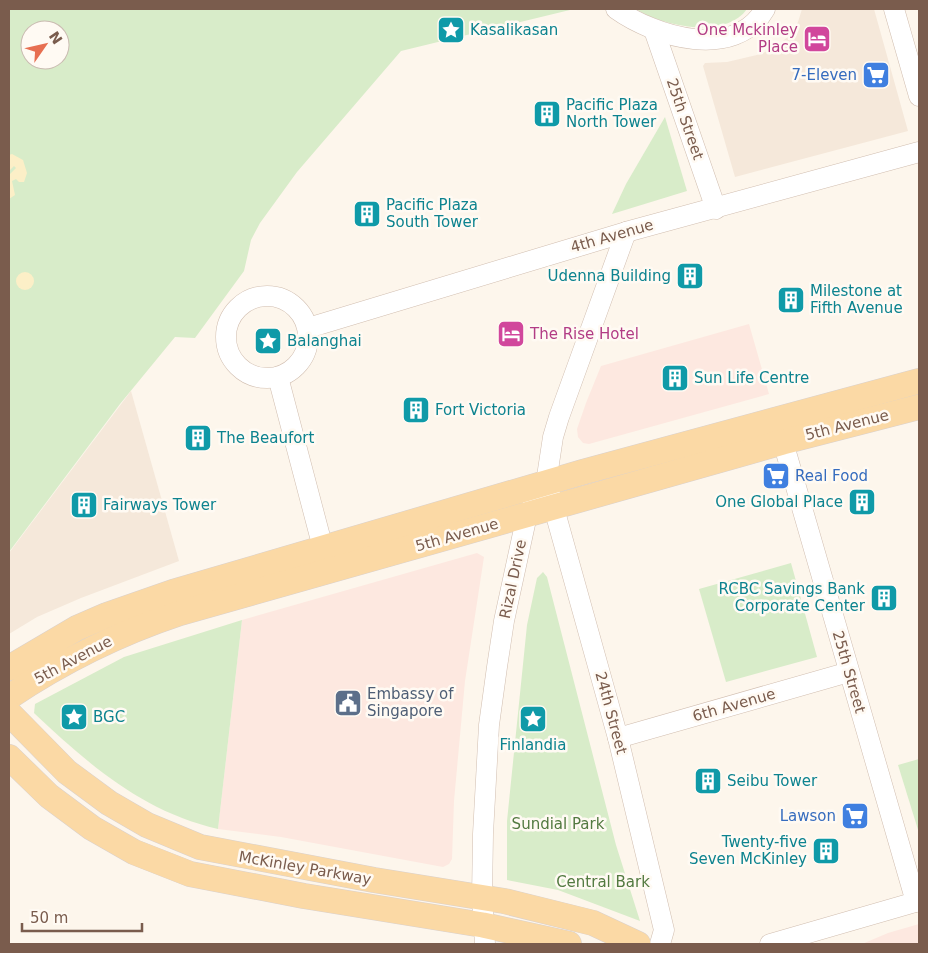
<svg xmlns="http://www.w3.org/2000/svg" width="928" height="953" viewBox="0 0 928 953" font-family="'DejaVu Sans',sans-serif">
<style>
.residential{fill:#f5e8da}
.commercial{fill:#fde8e0}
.green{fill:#d8ecc9;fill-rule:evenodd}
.sand{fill:#fcefc7}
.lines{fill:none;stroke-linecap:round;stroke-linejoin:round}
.minor-casing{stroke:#d1beb0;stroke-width:21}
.major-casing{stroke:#dad1cd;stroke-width:26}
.minor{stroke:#fff;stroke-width:20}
.major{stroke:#fbd9a5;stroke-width:25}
.labels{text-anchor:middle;stroke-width:5;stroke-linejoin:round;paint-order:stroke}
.culture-label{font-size:15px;fill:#0d838f;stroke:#fffaf3;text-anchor:start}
.hotel-label{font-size:15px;fill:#b23c85;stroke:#fffaf3;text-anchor:end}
.shop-label{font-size:15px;fill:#366cbe;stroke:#fffaf3;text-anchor:end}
.street-label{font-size:15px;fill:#7a5c4d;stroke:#fffaf3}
.service-label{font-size:15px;fill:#4e5e75;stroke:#fffaf3;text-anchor:start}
.park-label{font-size:15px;fill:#537a41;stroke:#fffaf3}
</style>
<rect width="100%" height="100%" fill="#fdf6ec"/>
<!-- residential -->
<g class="residential">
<path d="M802,9h72l34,122 -173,46 -32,-111 2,-3 22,-1 34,-8 16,-8 13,-11 8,-13z"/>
<path d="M131,391l48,170 -98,37 -44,19 -28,17v-81z"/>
</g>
<!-- commercial -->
<g class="commercial">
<path d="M749,324l20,70 -180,50 -6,-1 -5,-6 -1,-8 9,-26 15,-37z"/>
<path d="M477,553l7,4 -19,124 -11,120 -2,58 -3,5 -6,3 -162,-30 -63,-8 24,-209z"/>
<path d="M919,924v20h-57l26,-11z"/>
</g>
<!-- green -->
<g class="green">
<path d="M9,9h565l-173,42 -104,121 -37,51 -9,17 -7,31 -49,67 -20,-1 -55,67 -111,148zM30,30h30v30h-30z"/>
<path d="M636,9h111c-22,31 -85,17 -111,0z"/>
<path d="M665,117l22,74 -75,23 14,-30z"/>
<path d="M791,563l26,94 -91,25 -27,-93z"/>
<path d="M543,572l4,5 69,268 24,76 -82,-31 -51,-10v-59l20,-196 10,-47z"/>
<path d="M242,620l-24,209c-75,-17 -130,-65 -184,-116l1,-9 89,-47z"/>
<path d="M919,759v74l-21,-68z"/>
</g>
<!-- sand -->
<g class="sand">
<path d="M12,154l11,6 4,13 -3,9h-5l-3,-3 -4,2 3,14 -6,4v-24l7,-7 -2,-2 -5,5v-16z"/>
<circle cx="25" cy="281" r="9"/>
</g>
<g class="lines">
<!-- minor casing -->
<g class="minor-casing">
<g id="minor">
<path d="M616,9c39,28 119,52 149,0"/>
<path d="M894,9l25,87"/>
<path d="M654,30l62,179"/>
<circle cx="267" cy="337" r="41"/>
<path d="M308,328l318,-96 293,-80"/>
<path d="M278,377l45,171"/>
<path d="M783,442l133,460"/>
<path d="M550,494l68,244 46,192 -4,14"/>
<path d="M618,738l231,-66"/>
<path d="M485,944l-3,-47 1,-63 6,-109 8,-58 7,-46 23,-106 19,-32 7,-46 6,-20 67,-185"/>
<path d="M770,944l149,-43"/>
</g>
</g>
<!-- major casing -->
<g class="major-casing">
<g id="major">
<path d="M9,668l68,-40 30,-13 66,-23 410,-120 336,-91"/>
<path d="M9,697c55,-37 108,-63 171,-84l603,-171 136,-35"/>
<path d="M9,713l58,59 42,31 38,22 53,22 174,33 130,21 89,22 45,21"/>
<path d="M9,757l40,39 43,32 42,24 56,22 114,22 179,29 86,19"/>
</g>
</g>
<!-- minor -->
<use href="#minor" class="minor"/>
<!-- major -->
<use href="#major" class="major"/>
</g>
<!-- icons -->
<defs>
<g id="sight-square" transform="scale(1.4375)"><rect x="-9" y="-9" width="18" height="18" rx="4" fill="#0f9aa8" stroke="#fffaf3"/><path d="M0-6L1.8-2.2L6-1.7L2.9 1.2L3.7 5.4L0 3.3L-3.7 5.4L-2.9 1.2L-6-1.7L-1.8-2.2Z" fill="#fff"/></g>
<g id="hotel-square" transform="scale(1.4375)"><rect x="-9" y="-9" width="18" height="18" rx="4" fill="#d1479c" stroke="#fffaf3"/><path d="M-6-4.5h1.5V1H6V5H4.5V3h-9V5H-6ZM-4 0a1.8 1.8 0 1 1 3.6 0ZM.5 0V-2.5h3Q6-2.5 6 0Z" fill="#fff"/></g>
<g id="supermarket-square" transform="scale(1.4375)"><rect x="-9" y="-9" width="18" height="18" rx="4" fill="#3f7fe0" stroke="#fffaf3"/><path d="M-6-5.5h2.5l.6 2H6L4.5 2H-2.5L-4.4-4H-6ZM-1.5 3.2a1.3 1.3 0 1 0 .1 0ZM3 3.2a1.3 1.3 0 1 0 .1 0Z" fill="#fff"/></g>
<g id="building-square" transform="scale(1.4375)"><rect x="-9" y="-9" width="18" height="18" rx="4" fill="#0f9aa8" stroke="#fffaf3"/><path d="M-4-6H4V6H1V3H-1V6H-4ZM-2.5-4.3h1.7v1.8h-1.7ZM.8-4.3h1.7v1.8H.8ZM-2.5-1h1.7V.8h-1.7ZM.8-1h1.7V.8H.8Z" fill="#fff"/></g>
<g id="civic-square" transform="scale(1.4375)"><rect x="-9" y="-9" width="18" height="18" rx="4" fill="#5c6f8a" stroke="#fffaf3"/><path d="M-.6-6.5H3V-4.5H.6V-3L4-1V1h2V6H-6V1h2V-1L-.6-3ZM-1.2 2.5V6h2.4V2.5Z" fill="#fff"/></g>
</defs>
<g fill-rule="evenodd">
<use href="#sight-square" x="451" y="30"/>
<use href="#hotel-square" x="817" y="39"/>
<use href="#supermarket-square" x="876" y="75"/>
<use href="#building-square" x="547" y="114"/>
<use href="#building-square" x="367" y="214"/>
<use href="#building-square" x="690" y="276"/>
<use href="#building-square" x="791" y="300"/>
<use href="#hotel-square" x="511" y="334"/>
<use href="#sight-square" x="268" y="341"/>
<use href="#building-square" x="675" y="378"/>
<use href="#building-square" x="416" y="410"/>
<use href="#building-square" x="198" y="438"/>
<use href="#supermarket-square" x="776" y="476"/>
<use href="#building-square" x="862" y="502"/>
<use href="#building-square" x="84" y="505"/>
<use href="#building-square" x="884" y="598"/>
<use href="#civic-square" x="348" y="703"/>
<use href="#sight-square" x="74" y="717"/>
<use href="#sight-square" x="533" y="719"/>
<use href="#building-square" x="708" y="781"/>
<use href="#supermarket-square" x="855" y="816"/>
<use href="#building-square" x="826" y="851"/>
</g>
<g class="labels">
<!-- culture labels -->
<g class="culture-label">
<text x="470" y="35">Kasalikasan</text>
<text x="566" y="110">Pacific Plaza<tspan x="566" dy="17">North Tower</tspan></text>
<text x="386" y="210">Pacific Plaza<tspan x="386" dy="17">South Tower</tspan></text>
<text x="671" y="281" text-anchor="end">Udenna Building</text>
<text x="810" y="296">Milestone at<tspan x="810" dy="17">Fifth Avenue</tspan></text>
<text x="287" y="346">Balanghai</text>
<text x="694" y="383">Sun Life Centre</text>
<text x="435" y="415">Fort Victoria</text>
<text x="217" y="443">The Beaufort</text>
<text x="843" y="507" text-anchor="end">One Global Place</text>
<text x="103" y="510">Fairways Tower</text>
<text x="865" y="594" text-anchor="end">RCBC Savings Bank<tspan x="865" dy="17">Corporate Center</tspan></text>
<text x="93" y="722">BGC</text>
<text x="533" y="750" text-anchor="middle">Finlandia</text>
<text x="727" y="786">Seibu Tower</text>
<text x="807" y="847" text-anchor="end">Twenty-five<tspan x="807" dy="17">Seven McKinley</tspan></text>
</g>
<!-- hotel labels -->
<g class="hotel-label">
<text x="798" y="35">One Mckinley<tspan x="798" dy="17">Place</tspan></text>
<text x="530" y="339" text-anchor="start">The Rise Hotel</text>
</g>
<!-- shop labels -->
<g class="shop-label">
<text x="857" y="80">7-Eleven</text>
<text x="795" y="481" text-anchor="start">Real Food</text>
<text x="836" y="821">Lawson</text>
</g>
<!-- street labels -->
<g class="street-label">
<text transform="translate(685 119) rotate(71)" y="5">25th Street</text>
<text transform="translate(612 236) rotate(-16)" y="5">4th Avenue</text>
<text transform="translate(847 425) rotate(-14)" y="5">5th Avenue</text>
<text transform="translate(457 535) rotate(-16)" y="5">5th Avenue</text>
<text transform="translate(513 579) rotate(-78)" y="5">Rizal Drive</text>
<text transform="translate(73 660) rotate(-28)" y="5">5th Avenue</text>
<text transform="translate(849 672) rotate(74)" y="5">25th Street</text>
<text transform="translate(734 705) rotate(-16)" y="5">6th Avenue</text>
<text transform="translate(611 713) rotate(75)" y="5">24th Street</text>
<text transform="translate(305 868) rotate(10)" y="5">McKinley Parkway</text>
</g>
<!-- service labels -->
<g class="service-label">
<text x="367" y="699">Embassy of<tspan x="367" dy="17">Singapore</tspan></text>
</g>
<!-- park labels -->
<g class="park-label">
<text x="558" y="829">Sundial Park</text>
<text x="603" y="887">Central Bark</text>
</g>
</g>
<!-- border -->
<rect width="928" height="953" fill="none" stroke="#7a5c4d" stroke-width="20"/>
<!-- north arrow -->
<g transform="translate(45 45) rotate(56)"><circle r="24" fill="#fffaf3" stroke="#cabbb1"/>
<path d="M0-4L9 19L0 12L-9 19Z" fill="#e76f51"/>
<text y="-8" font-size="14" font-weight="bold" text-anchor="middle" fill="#7a5c4d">N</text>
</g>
<!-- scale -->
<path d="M22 923v8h120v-8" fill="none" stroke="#7a5c4d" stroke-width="2.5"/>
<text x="30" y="923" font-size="15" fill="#7a5c4d" stroke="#fffaf3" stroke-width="4" paint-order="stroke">50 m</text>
</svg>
